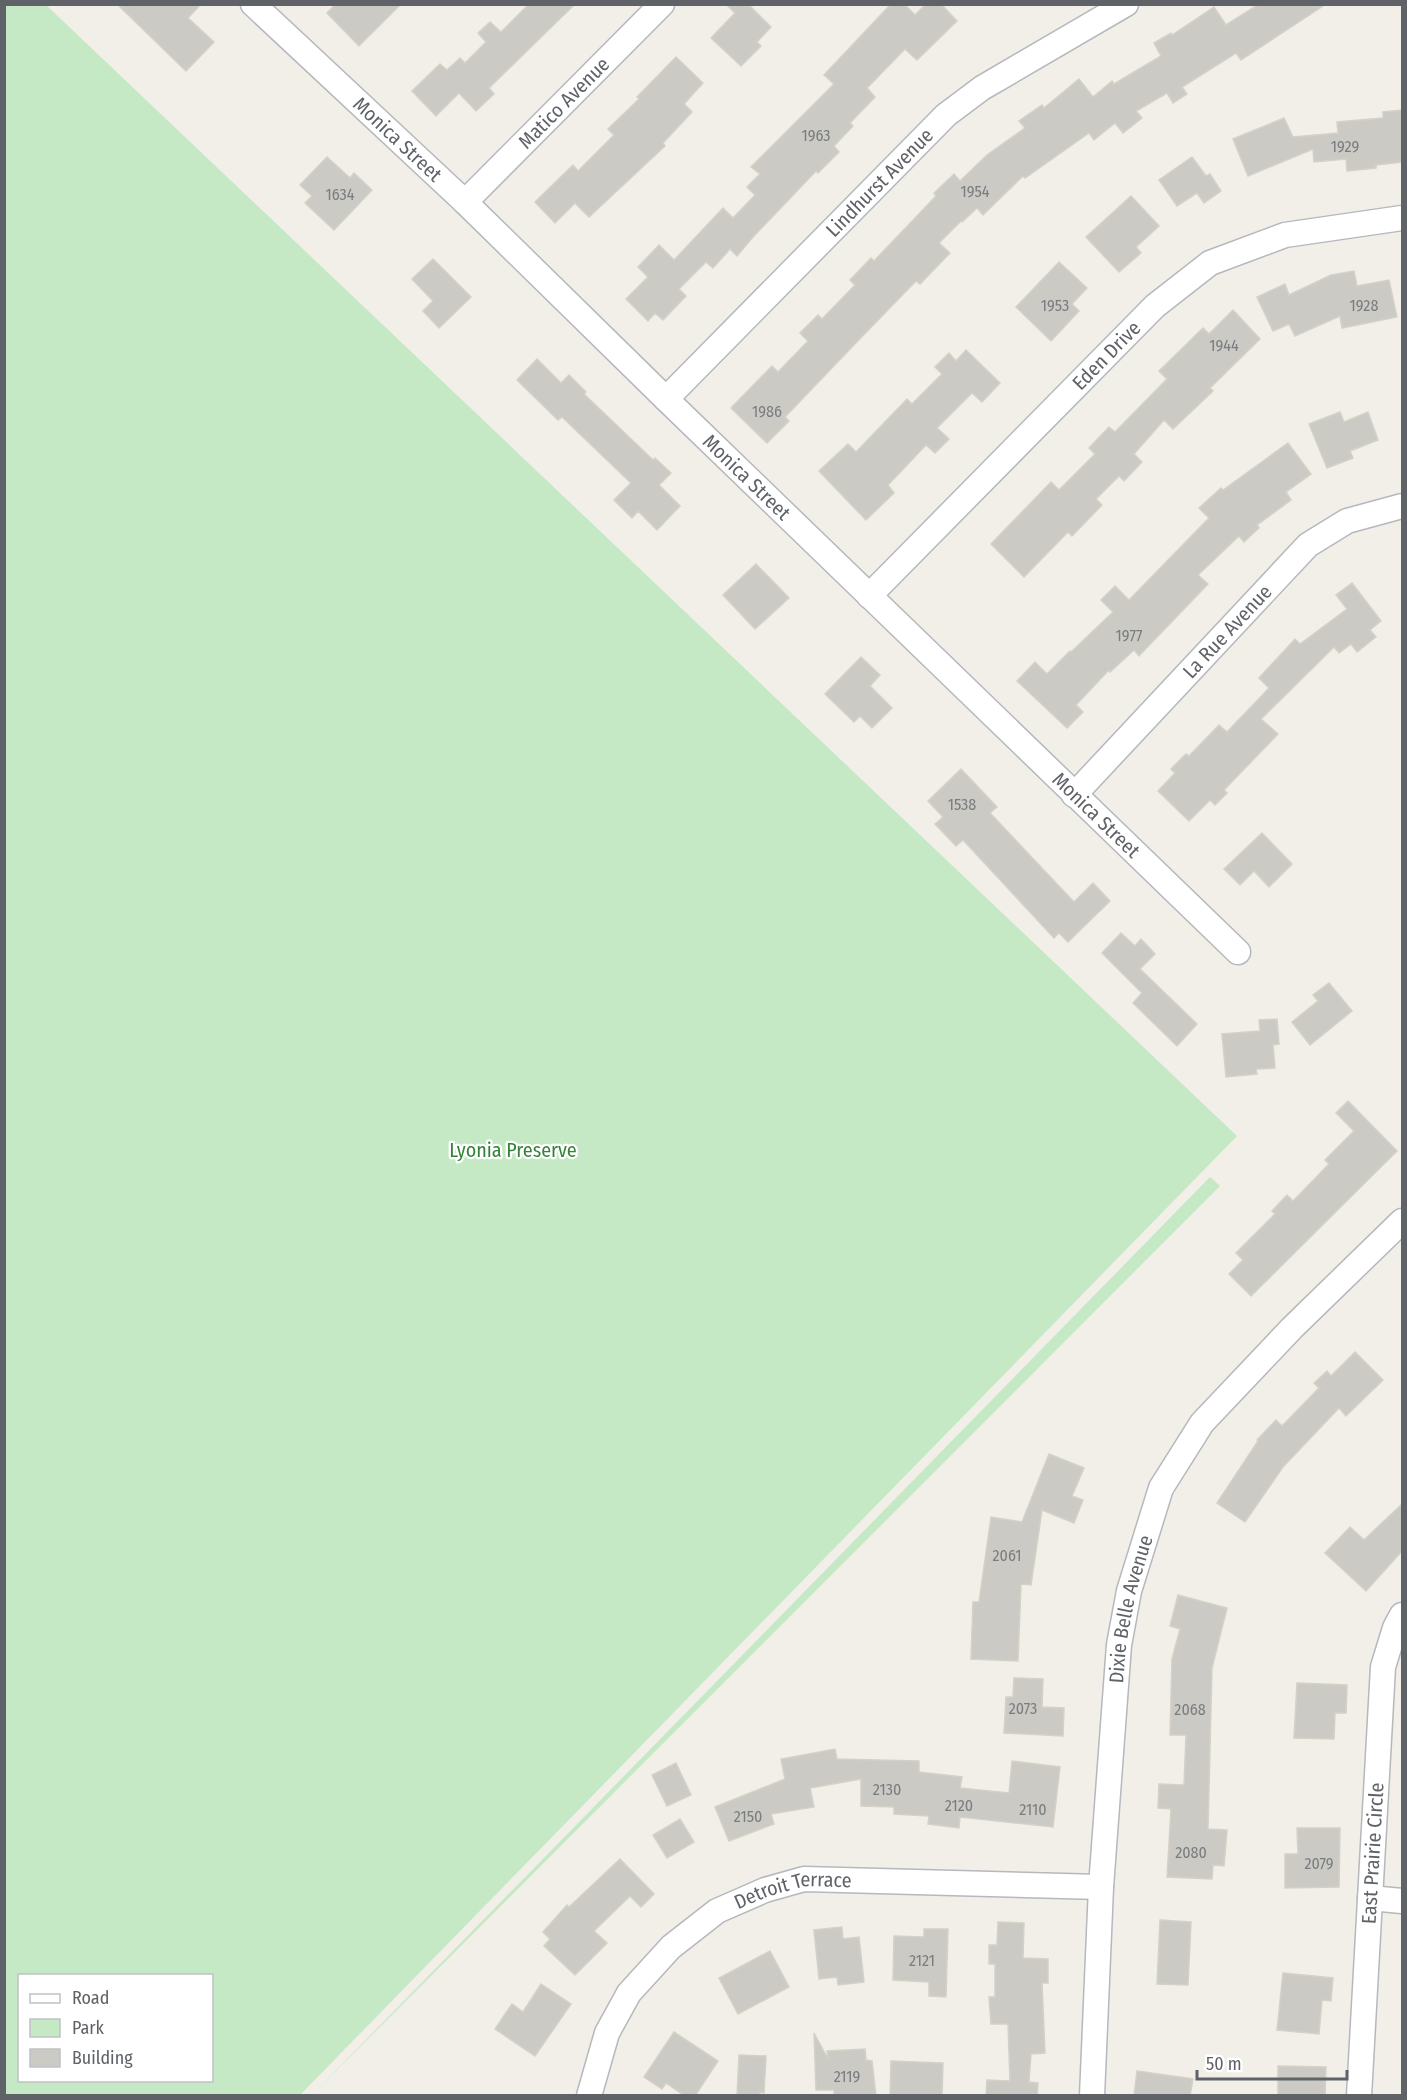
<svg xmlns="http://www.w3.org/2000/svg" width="1407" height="2100" viewBox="0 0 1407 2100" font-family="'Fira Sans Condensed',sans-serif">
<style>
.green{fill:#c5e8c5;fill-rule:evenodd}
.building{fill:#cccac5;stroke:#d6d1c6;stroke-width:1.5}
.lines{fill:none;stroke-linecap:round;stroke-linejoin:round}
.minor-casing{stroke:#b5b8bc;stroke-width:27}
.minor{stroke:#fff;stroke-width:24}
.labels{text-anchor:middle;stroke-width:4.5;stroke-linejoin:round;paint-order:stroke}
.number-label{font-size:16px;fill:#7a7d7f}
.street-label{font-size:20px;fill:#5f6368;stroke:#fff}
.park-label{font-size:20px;fill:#348238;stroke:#fff}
</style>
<rect width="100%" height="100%" fill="#f1efe8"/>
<!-- green -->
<g class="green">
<path d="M45,4l1192,1132 -937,959h-295l-1,-2090zM20,1976h192v104h-192z"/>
<path d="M1210,1177l10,9 -908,909z"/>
</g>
<!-- building -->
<g class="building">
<path d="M117,4h84l-13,14 26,24 -28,29z"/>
<path d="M336,4h65l-42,42 -32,-33z"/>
<path d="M529,4h46l-86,84 5,6 -18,17 -17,-18 -23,23 -24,-25 28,-27 7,6 13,-12 5,5 21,-21 -8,-9 12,-11 11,10z"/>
<path d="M726,4h22l23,23 -14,15 4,4 -20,20 -30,-28 24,-25z"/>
<path d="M891,4h13l11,11 11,-11h15l16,17 -40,39 -12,-11 -38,39 8,9 -25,26 3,3 -19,20 5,6 -21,21 -2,-2 -63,66 -16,19 -7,-7 -17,19 -7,-6 -27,27 7,7 -23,24 -8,-7 -7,8 -22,-22 22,-22 -10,-10 21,-22 15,15 49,-52 10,10 22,-23 -8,-8 13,-13 -9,-7 83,-83 -10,-9z"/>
<path d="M1259,4h67l-85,56 -5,-7 -54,34 5,7 -14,9 -6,-10 -31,18 6,7 -19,15 -8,-10 -21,17 -5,-7 -64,45 -2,-2 -40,39 -6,-7 -15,14 -1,-1 -22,22 11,10 -30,31 -4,-3 -64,66 -67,70 4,4 -22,22 -36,-35 41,-42 6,6 30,-31 -8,-8 18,-18 4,4 33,-34 -5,-5 21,-22 3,3 62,-65 -2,-3 20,-19 6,7 27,-26 38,-27 -6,-7 23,-16 2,3 35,-29 14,18 19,-16 2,3 47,-28 -7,-13 17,-10 1,2 42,-28 12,18z"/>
<path d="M676,57l27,26 -19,21 8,8 -29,31 2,3 -76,71 -14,-14 -20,20 -20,-21 38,-37 5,6 36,-36 -6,-6 31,-30 -2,-2z"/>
<path d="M1402,110v52l-26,3v3l-29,3 -1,-12 -32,3 -1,-13 -65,27 -15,-37 51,-21 9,19 45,-4 -1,-11 46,-4v-6z"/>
<path d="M327,157l23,21 4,-5 18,17 -38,40 -29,-27 7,-7 -12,-11z"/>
<path d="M1192,157l14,19 4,-2 11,17 -17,12 -7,-10 -20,13 -18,-26z"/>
<path d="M1131,196l28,30 -23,21 5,6 -22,19 -33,-35z"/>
<path d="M433,259l38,38 -32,31 -16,-17 10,-10 -21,-22z"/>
<path d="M1059,262l28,26 -15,16 7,7 -28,30 -35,-34z"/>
<path d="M1354,271l3,15 32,-6 8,37 -55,11 -2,-12 -45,20 -6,-12 -16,7 -16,-34 28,-13 4,11 42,-20z"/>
<path d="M1233,310l27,29 -50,49 3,3 -40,38 -9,-9 -30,34 8,8 -18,19 -5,-5 -23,23 6,6 -30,31 -4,-4 -44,45 -33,-33 60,-62 8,8 36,-36 -6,-6 20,-21 6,5 52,-53 -8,-8 44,-43 6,6z"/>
<path d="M966,350l34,33 -18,19 -10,-9 -35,35 12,11 -14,14 -9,-8 -38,40 6,8 -28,27 -47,-49 29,-27 8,8 51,-53 5,5 30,-30 -7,-7 14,-14 7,8z"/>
<path d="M537,359l24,24 8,-8 17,17 -2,2 69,66 2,-2 16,15 -12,12 21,21 -23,24 -19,-19 -6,7 -18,-18 17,-17 -69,-66 -4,3 -41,-40z"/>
<path d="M1340,412l4,10 24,-10 10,28 -28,11 3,7 -26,10 -18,-44z"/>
<path d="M1288,443l23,31 -25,18 5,8 -34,25 2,3 -15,14 -5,-6 -41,39 10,9 -69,72 -5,-6 -24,22 -1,-2 -33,35 7,7 -16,16 -50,-47 18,-19 12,12 23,-23 1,1 42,-40 -12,-12 14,-14 14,14 80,-82 -10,-10 22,-20 2,2z"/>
<path d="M756,564l33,34 -34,31 -32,-34z"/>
<path d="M1352,583l29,38 -11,9 6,7 -19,15 -6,-8 -12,9 -5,-6 -73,72 17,15 -54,56 3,3 -12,12 -5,-5 -21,21 -31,-30 17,-18 -4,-4 15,-15 3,2 30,-31 8,7 42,-44 -10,-10 36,-39 5,5 47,-35 -11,-14z"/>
<path d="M861,657l19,18 -10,11 22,22 -20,20 -12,-12 -6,6 -29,-28z"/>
<path d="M961,769l36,38 -7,6 84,89 19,-19 17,18 -42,41 -9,-9 -5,5 -91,-98 -7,6 -21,-22 8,-7 -15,-16z"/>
<path d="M1262,833l30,31 -23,23 -15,-16 -14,14 -16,-16z"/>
<path d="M1121,933l14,13 6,-7 14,15 -15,15 57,55 -20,22 -44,-43 9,-10 -40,-40z"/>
<path d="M1329,983l23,28 -42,34 -18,-23 26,-21 -5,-6z"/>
<path d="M1277,1019l2,25 -6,1 2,23 -19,1 1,5 -31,3 -4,-43 38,-3 -1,-11z"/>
<path d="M1348,1101l49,50 -146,145 -22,-22 14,-14 -7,-7 39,-39 -3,-3 15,-16 6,6 36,-37 -4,-4 29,-29 -18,-18z"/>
<path d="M1355,1352l28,28 -37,36 -7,-8 -56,59 -38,55 -28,-19 41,-62 -1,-1 19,-20 6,6 37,-38 -5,-5 13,-12 4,5z"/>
<path d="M1049,1454l35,14 -12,28 11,4 -9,23 -32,-13 -11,75 -10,-1 -3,77 -47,-2 2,-57h6l12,-85 31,5z"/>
<path d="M1402,1504v47l-36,40 -41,-38 25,-26 14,13z"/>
<path d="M1178,1595l49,13 -15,60 -4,161 19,1 -3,36 -11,-1 -1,14 -45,-2 4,-68 -13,-1 1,-24 25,1 2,-50h-16l2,-76 8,-30 -10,-3z"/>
<path d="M1014,1678l29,1 -1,28 22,1 -1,28 -59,-3 2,-36h7z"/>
<path d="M1297,1683l50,2 -1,28h-11l-1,26 -40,-1z"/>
<path d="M835,1749l2,10 82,2v11l43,5 -2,11 49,5 3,-32 48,6 -7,60 -93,-10 -1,11 -31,-4 1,-8 -35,-2v-7l-33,-1v-27l-51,9 4,19 -43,7 3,10 -45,17 -14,-34 70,-28 -4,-20z"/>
<path d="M676,1763l15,32 -24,11 -15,-31z"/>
<path d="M680,1819l14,23 -27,16 -14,-23z"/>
<path d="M1297,1828h43l-1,59 -54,1v-34h13z"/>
<path d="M620,1859l34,35 -13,13 -11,-11 -36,35 13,12 -32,32 -31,-29 6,-7 -7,-7 24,-27 2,2z"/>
<path d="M1160,1920l31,2 -3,63 -31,-1z"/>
<path d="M998,1922l26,1 -1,35 25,1v24h-6l3,70 -14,1 -2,28 9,1 -1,13h-51l1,-16 23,1 -2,-57h-17l-2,-27h6v-33h-6v-19h8z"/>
<path d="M842,1927l1,12 16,-2 5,45 -26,3 -1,-8 -18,2 -5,-49z"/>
<path d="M924,1929h24l-2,68 -17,-1v-14l-36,-2 1,-44 30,1z"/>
<path d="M770,1951l19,36 -51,27 -19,-36z"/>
<path d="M1283,1973l50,5 -2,23 -9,-1 -3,34 -42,-4z"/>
<path d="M541,1984l30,20 -36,52 -40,-27 17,-25 11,8z"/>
<path d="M674,2032l44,29 -23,35h-10l-19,-13 -4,6 -18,-12z"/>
<path d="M814,2033l14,26 -1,-8 38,-2 1,11 6,1 4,35h-42v-6h-18z"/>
<path d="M739,2055l27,1 -2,37 -4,-1v4h-23z"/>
<path d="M891,2061l52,2 -1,33h-52z"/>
<path d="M1278,2066l48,1 -1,29h-47z"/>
<path d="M1137,2071l56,8 -3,17h-56z"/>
</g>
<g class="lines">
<!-- minor casing -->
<g class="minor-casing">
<g id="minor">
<path id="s1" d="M253,4l212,198 201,197 572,553"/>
<path id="s2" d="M465,202l197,-198"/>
<path id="s3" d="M666,399l280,-284 36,-27 144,-84"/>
<path id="s4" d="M869,596l286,-290 55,-43 75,-28 117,-17"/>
<path id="s5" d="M1074,795l234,-250 39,-24 55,-15"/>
<path d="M1370,1898l32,3"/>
<path id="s6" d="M589,2096l18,-63 22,-40 42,-46 46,-36 48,-21 39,-11 297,8"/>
<path id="s7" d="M1092,2096l9,-209 18,-242 10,-54 32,-103 41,-65 90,-95 110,-107"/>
<path id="s8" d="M1359,2096l24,-429 12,-39 7,-13"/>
</g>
</g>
<!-- minor -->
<use href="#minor" class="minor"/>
</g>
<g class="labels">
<!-- number labels -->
<g class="number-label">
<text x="816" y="141">1963</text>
<text x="1345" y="152">1929</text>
<text x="975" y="197">1954</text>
<text x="340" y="200">1634</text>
<text x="1055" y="311">1953</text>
<text x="1364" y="311">1928</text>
<text x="1224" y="351">1944</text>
<text x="767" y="417">1986</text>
<text x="1129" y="641">1977</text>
<text x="962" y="810">1538</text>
<text x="1007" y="1561">2061</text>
<text x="1023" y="1714">2073</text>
<text x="1190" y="1715">2068</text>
<text x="887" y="1795">2130</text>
<text x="959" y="1811">2120</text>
<text x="1033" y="1815">2110</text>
<text x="748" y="1822">2150</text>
<text x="1191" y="1858">2080</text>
<text x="1319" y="1869">2079</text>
<text x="922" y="1966">2121</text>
<text x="847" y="2082">2119</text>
</g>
<!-- street labels -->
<g class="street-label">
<text dy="7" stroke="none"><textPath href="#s2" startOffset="140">Matico Avenue</textPath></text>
<text dy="7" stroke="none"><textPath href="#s1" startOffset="198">Monica Street</textPath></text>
<text dy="7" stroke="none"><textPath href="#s3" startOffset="304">Lindhurst Avenue</textPath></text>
<text dy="7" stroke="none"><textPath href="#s4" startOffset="338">Eden Drive</textPath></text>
<text dy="7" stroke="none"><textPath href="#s1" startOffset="684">Monica Street</textPath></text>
<text dy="7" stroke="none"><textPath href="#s5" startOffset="224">La Rue Avenue</textPath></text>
<text dy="7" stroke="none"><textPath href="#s1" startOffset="1170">Monica Street</textPath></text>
<text dy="7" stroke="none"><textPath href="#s7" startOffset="489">Dixie Belle Avenue</textPath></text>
<text dy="7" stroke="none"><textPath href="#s8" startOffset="243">East Prairie Circle</textPath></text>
<text dy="7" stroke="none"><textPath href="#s6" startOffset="312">Detroit Terrace</textPath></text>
</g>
<!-- park labels -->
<g class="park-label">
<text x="513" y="1157">Lyonia Preserve</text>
</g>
</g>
<!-- border -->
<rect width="1407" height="2100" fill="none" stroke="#5f6368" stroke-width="12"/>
<!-- legend -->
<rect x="18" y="1974" width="195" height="108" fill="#ffffff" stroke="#bfc1c3" stroke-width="1.5"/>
<rect x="30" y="1994" width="30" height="9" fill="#ffffff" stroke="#bfc1c3" stroke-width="1.5"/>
<text x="72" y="2004" font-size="18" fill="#5f6368">Road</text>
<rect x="30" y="2019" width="30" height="18" fill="#c5e8c5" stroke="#bfc1c3" stroke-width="1.5"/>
<text x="72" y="2034" font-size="18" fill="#5f6368">Park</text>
<rect x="30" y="2049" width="30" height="18" fill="#cccac5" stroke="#bfc1c3" stroke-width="1.5"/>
<text x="72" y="2064" font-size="18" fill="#5f6368">Building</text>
<!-- scale -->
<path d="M1197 2070v9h150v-9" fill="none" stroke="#5f6368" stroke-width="3"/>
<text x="1206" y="2070" font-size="18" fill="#5f6368" stroke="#ffffff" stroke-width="4.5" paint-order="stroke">50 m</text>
</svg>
